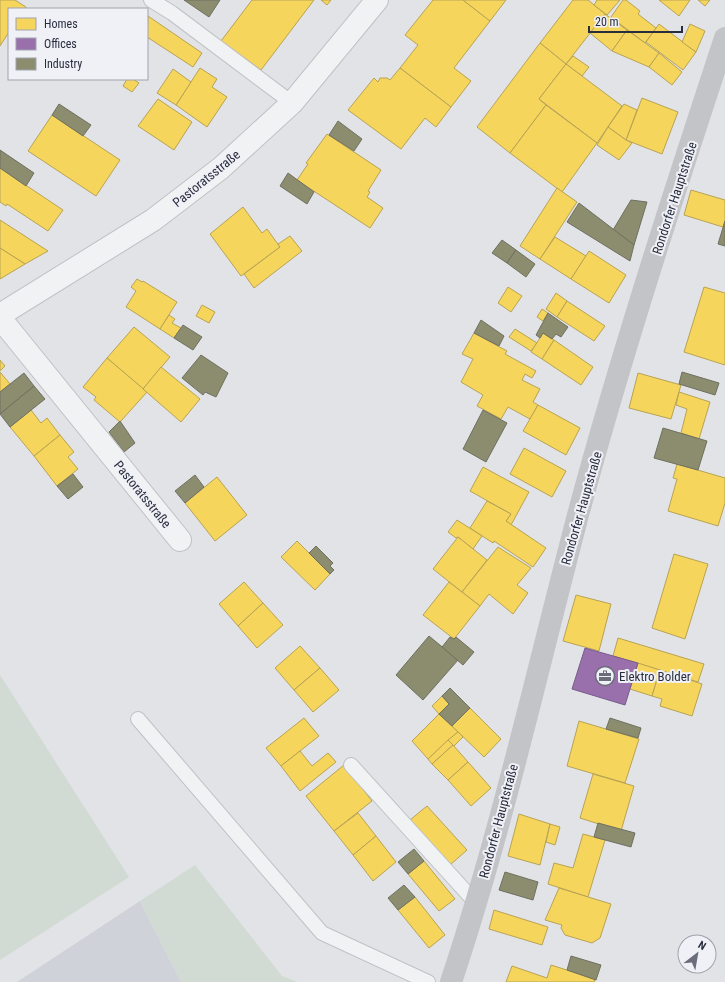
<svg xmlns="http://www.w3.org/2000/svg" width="725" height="982" viewBox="0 0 725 982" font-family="'Roboto Condensed',sans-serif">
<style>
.built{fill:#d0d2da}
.green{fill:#d1dad3}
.homes{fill:#f6d55c;stroke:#b8a353}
.offices{fill:#9970ab;stroke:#775c8b}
.industry{fill:#8c8c6e;stroke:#6e7060}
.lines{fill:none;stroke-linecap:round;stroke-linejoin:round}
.lane-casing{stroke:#c0c1c5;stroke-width:16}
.street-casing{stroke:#c0c1c5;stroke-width:24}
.lane{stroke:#f1f2f4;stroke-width:14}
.street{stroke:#f1f2f4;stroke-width:22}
.secondary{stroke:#c3c4c8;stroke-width:22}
.labels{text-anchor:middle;stroke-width:4;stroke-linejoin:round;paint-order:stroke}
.street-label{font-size:13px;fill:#292e3f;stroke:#f0f1f6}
.poi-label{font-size:13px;fill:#292e3f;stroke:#f0f1f6;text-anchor:start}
</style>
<rect width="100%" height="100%" fill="#e2e3e7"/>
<!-- built -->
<path class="built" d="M140,901l41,81h-164z"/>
<!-- green -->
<g class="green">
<path d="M0,675l129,202 -129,83z"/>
<path d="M195,865l87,111 16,6h-117l-41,-81z"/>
</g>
<!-- homes -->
<g class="homes">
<path d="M0,0h15l11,7 -1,2h-16v23l-9,14z"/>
<path d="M252,0h62l-53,70 -40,-29z"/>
<path d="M321,0h10l-4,5z"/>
<path d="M433,0h30l27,21 -36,47 17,13 -20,26 -51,-39 18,-23 -13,-10z"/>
<path d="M463,0h43l-16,21z"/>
<path d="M573,0h15l17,14 -39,50 -26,-21z"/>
<path d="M597,0h23l-13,15 -13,-10z"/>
<path d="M623,0h3l14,11 -2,3 18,14 -11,15 -34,-26z"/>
<path d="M659,0h31l-11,16z"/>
<path d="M698,0h12l-5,6z"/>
<path d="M605,14l22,16 -15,21 -22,-18z"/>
<path d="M148,16l54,37 -9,14 -46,-30z"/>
<path d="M659,24l37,28 -13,18 -37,-28z"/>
<path d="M690,24l15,7 -9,21 -14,-10z"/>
<path d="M627,30l32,23 -10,14 -37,-16z"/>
<path d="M540,43l26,21 -27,35 7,6 -36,48 -33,-26z"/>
<path d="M659,53l23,19 -10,13 -23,-18z"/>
<path d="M573,56l16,11 -7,9 -16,-12z"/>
<path d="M566,64l56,42 -25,37 -58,-44z"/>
<path d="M200,68l17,11 -5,8 15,10 -20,30 -31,-22z"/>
<path d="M400,68l51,39 -15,20 -11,-9 -24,31 -53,-39 26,-32 4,4 2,-4h7l3,2z"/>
<path d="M173,69l18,13 -15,23 -19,-12z"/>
<path d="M127,79h6l6,4 -7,9 -9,-6z"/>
<path d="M642,98l36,14 -16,42 -36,-14z"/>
<path d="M158,99l34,23 -18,28 -36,-24z"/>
<path d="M624,104l13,6 -11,30 -18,-13z"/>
<path d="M546,105l51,38 -35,49 -52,-39z"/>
<path d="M52,115l68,45 -24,36 -68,-45z"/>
<path d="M608,127l18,13 6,3 -13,17 -22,-15z"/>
<path d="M327,134l54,36 -13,21 2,1 -3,5 16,11 -13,20 -73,-48 11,-16 -2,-1z"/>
<path d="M0,168l63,42 -15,21 -41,-27 -1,2 -6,-4z"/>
<path d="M557,188l20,14 -37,57 -20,-13z"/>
<path d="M691,190l34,10v21l-2,6 -39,-12z"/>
<path d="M243,207l19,26 5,-4 13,18 -39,29 -31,-42z"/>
<path d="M0,220l48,31 -23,13 -25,-16z"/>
<path d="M290,236l12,15 -48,37 -10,-14 36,-27 -2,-3z"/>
<path d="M555,237l31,19 -15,23 -31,-20z"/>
<path d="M0,248l25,16 -25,15z"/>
<path d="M589,251l37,24 -17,28 -38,-24z"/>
<path d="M137,279l5,3 1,-1 34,21 -17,27 -34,-22 10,-16 -5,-4z"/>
<path d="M508,287l14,9 -11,16 -13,-9z"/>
<path d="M704,287l21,6v72l-41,-13z"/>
<path d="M556,293l11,8 -10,16 -11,-8z"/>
<path d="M567,301l38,25 -11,15 -37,-24z"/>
<path d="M202,305l13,7 -6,11 -13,-7z"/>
<path d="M542,309l6,4 -5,8 -6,-4z"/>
<path d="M169,315l6,4 -3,4 9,5 -7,10 -14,-9z"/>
<path d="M134,327l36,30 -27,32 -36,-31z"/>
<path d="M515,329l22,14 -6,8 -22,-14z"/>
<path d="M474,333l33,18 -2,3 31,17 -4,7 -7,-4 -3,6 18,9 -7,13 5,3 -8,14 -22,-12 -7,12 -24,-13 6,-11 -22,-13 12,-23 -11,-5z"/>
<path d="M543,333l11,7 -12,19 -11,-7z"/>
<path d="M554,340l39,27 -12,18 -39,-26z"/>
<path d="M107,358l40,34 -27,30 -26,-22 2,-3 -13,-10z"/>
<path d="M0,360l5,6 -5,5z"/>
<path d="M161,367l39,32 -19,23 -38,-33z"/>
<path d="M0,372l10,12 -10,8z"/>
<path d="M638,373l43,12 -10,34 -42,-11z"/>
<path d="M679,392l31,10 -11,37 -18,-6 6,-24 -11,-4z"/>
<path d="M538,405l42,23 -14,27 -43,-24z"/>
<path d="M31,410l10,13 6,-5 13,17 -26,21 -24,-29z"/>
<path d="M60,435l14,17 -6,5 10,12 -21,17 -23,-30z"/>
<path d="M524,448l42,23 -14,26 -42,-23z"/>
<path d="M677,464l48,14v25l-7,23 -50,-15 9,-32 -4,-1z"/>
<path d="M483,467l46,25 -18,33 -5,-4 5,-7 -41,-23z"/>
<path d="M217,477l30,38 -32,26 -30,-38z"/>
<path d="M487,501l24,13 -5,7 40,27 -13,19 -39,-26 -1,2 -23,-15z"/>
<path d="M457,520l25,16 -9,13 -15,-12 -2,1 -8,-6z"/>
<path d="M458,537l29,23 -25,32 -29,-23z"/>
<path d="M297,541l33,33 -15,16 -34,-33z"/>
<path d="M498,547l33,21 -14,17 11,8 -15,21 -24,-20 -9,12 -18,-14z"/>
<path d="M674,554l34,10 -23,75 -33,-11z"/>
<path d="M244,582l19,21 -25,23 -19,-22z"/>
<path d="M449,582l31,24 -26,33 -31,-24z"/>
<path d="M576,595l35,9 -12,47 -36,-10z"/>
<path d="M263,603l20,22 -26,23 -19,-22z"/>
<path d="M618,638l86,26 -6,18 -85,-26z"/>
<path d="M300,646l20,22 -26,22 -19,-22z"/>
<path d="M638,663l22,7 -8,26 -22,-7z"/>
<path d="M320,668l19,22 -26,22 -19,-22z"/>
<path d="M660,670l42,14 -10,32 -32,-10 2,-7 -10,-3z"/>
<path d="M442,696l7,8 -10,10 -7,-8z"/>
<path d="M470,708l31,31 -17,18 -32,-31z"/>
<path d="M439,714l19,18 -30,27 -16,-18z"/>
<path d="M304,718l15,18 -38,30 -15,-18z"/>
<path d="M579,721l60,18 -14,44 -58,-17z"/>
<path d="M458,732l5,5 -9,9 -6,-6z"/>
<path d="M448,740l5,5 -21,19 -4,-5z"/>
<path d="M453,745l15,17 -20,18 -16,-16z"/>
<path d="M300,751l12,15 16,-13 8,9 -36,29 -19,-25z"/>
<path d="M468,762l23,26 -20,18 -23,-26z"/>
<path d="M344,765l28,36 -38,30 -28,-35z"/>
<path d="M593,774l41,12 -13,45 -41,-13z"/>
<path d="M427,806l40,44 -17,15 -40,-45z"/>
<path d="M358,813l18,23 -23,19 -19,-24z"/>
<path d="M519,814l31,10 -10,41 -32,-9z"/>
<path d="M550,824l10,3 -5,18 -9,-3z"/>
<path d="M583,834l22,6 -17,57 -40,-13 6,-21 19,5z"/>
<path d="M376,836l20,26 -23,19 -20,-26z"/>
<path d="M424,861l31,38 -16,12 -31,-37z"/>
<path d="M559,888l52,16 -11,34 -8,5 -27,-8 -4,-7 1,-3 -17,-5z"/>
<path d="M415,897l30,38 -16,13 -31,-38z"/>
<path d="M494,910l54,17 -6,18 -53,-16z"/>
<path d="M551,965l44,14 -1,3h-88l6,-16 35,12z"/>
</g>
<!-- offices -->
<path class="offices" d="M585,648l53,15 -13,42 -53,-16z"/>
<!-- industry -->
<g class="industry">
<path d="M184,0h36l-11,17z"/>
<path d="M59,104l32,21 -8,11 -31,-21z"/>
<path d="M338,121l24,18 -8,12 -25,-16z"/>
<path d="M0,150l34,23 -8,13 -26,-18z"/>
<path d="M288,173l26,19 -7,12 -27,-18z"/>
<path d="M631,200l16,2 -13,43 -21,-15z"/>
<path d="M579,203l55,42 -4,16 -63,-39z"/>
<path d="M725,221v25l-7,-2z"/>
<path d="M502,240l14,10 -9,13 -15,-10z"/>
<path d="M516,250l19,14 -9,13 -19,-14z"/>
<path d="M548,313l20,14 -7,10 -5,-3 -4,5 -9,-6 -3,5 -4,-3z"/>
<path d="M481,320l23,16 -5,10 -25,-13z"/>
<path d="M183,325l19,12 -9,13 -19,-12z"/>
<path d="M201,355l27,18 -12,24 -11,-5 -2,3 -21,-17z"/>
<path d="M682,372l37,11 -4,12 -36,-11z"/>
<path d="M24,373l10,13 -34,28v-22z"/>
<path d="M34,386l11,13 -35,28 -10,-13z"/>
<path d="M483,410l24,13 -21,39 -23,-13z"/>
<path d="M120,421l15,22 -11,9 -15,-20z"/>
<path d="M663,428l44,13 -9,29 -44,-12z"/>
<path d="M73,474l10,13 -15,12 -11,-13z"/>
<path d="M195,475l9,12 -19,16 -10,-12z"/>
<path d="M316,546l17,17 -3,3 4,4 -4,4 -21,-21z"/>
<path d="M429,636l29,24 -35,40 -27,-25z"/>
<path d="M450,637l4,2 2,-2 18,15 -11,13 -21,-18z"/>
<path d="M450,688l20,20 -18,18 -13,-12 10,-10 -7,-8z"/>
<path d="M610,718l31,10 -3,10 -32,-9z"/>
<path d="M598,823l37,10 -4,14 -37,-10z"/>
<path d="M414,849l10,12 -16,13 -10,-12z"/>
<path d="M505,872l33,10 -5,18 -34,-10z"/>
<path d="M404,885l11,12 -17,13 -10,-12z"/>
<path d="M571,956l30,9 -5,15 -29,-10z"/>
</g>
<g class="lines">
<!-- lane casing -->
<g class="lane-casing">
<g id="lane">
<path d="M151,0l21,13 120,90"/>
<path d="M138,719l184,214 106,49"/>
<path d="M351,765l126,139"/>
</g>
</g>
<!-- street casing -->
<g class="street-casing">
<g id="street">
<path d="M0,315l153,-95 68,-52 71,-65 85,-103"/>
<path d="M0,318l180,222"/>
</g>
</g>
<!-- lane -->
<use href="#lane" class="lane"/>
<!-- street -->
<use href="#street" class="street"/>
<!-- secondary -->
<path class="secondary" d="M451,982c51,-153 86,-311 127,-467 43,-160 95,-319 147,-477"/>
</g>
<!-- icons -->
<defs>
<g id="office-ring" transform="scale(1)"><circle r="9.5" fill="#f0f1f6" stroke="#6a6d7a" stroke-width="1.5"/><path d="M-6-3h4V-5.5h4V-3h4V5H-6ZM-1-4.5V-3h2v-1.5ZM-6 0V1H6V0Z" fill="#6a6d7a"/></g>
</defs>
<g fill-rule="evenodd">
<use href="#office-ring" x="605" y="676"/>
</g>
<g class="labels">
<!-- street labels -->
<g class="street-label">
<text transform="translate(206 178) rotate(-39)" y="5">Pastoratsstraße</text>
<text transform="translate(674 198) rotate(-72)" y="5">Rondorfer Hauptstraße</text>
<text transform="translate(143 494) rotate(51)" y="5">Pastoratsstraße</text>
<text transform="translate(581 508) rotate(-74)" y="5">Rondorfer Hauptstraße</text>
<text transform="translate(498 821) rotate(-75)" y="5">Rondorfer Hauptstraße</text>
</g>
<!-- poi labels -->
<g class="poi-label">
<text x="619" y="681">Elektro Bolder</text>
</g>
</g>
<!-- legend -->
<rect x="8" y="8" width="140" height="72" fill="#f0f1f6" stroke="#a0a3ad"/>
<rect x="16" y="18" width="20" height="12" fill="#f6d55c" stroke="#a0a3ad"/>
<text x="44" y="28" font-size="12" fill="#292e3f">Homes</text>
<rect x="16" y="38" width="20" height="12" fill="#9970ab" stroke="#a0a3ad"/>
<text x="44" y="48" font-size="12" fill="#292e3f">Offices</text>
<rect x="16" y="58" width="20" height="12" fill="#8c8c6e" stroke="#a0a3ad"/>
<text x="44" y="68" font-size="12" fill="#292e3f">Industry</text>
<!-- north arrow -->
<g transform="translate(697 954) rotate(31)"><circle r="19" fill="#f0f1f6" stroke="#a0a3ad"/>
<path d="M0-3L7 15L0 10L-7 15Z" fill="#6a6d7a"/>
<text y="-6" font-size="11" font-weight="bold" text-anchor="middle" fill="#292e3f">N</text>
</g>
<!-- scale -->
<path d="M589 26v6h93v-6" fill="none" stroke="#292e3f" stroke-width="2"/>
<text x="595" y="26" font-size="12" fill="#292e3f" stroke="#f0f1f6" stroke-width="3" paint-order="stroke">20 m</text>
</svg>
